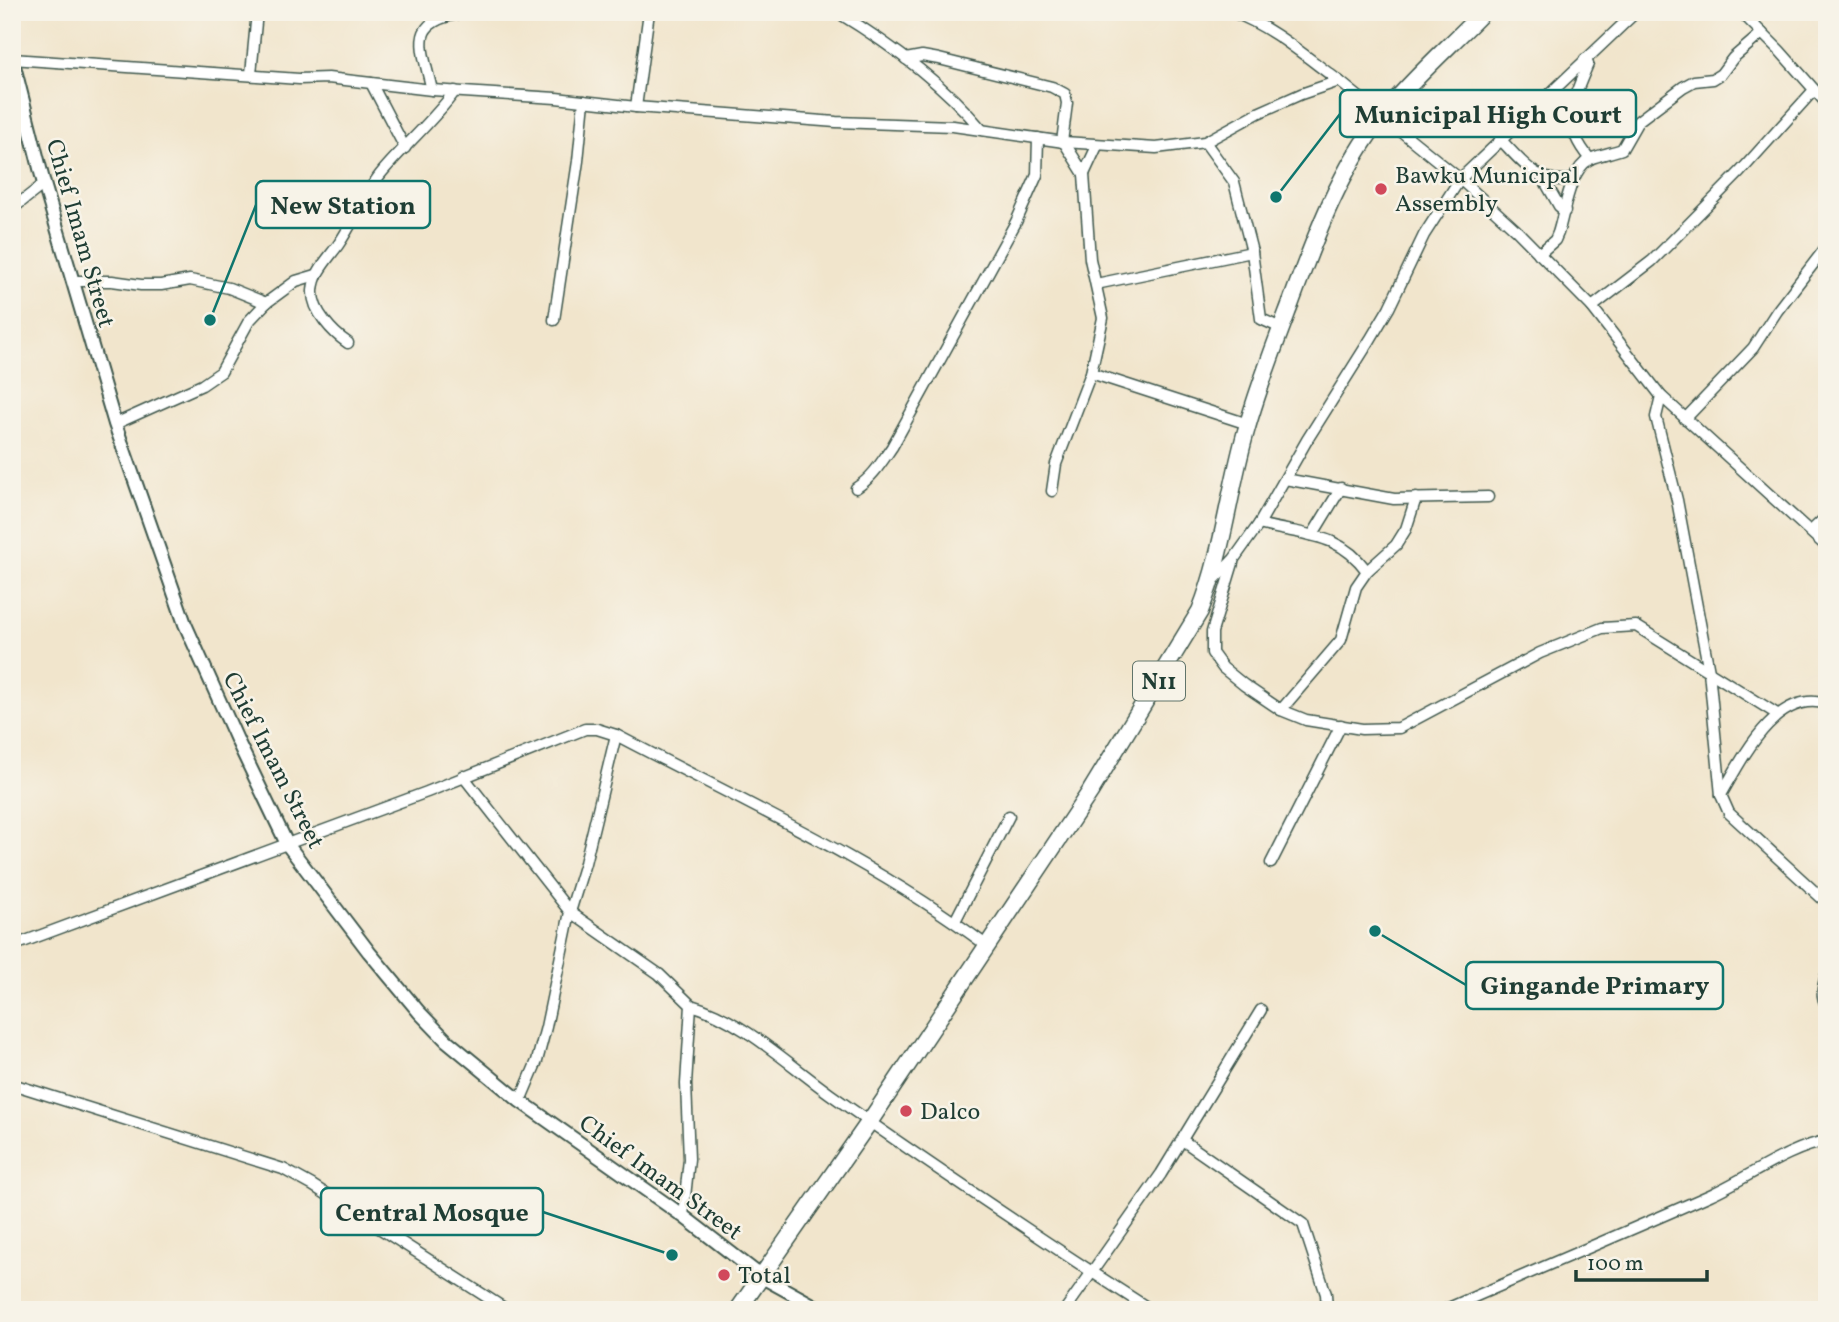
<svg xmlns="http://www.w3.org/2000/svg" width="1839" height="1322" viewBox="0 0 1839 1322" font-family="Vollkorn,serif">
<style>
.lines{fill:none;stroke-linecap:round;stroke-linejoin:round}
.minor-casing{stroke:#3e564b;stroke-width:13}
.tertiary-casing{stroke:#3e564b;stroke-width:16}
.trunk-casing{stroke:#3e564b;stroke-width:19}
.minor{stroke:#fff;stroke-width:10}
.tertiary{stroke:#fff;stroke-width:12}
.trunk{stroke:#fff;stroke-width:16}
.poi-dot{fill:#d1495b;stroke:#f7f3e8;stroke-width:2.5}
.labels{text-anchor:middle;stroke-width:5;stroke-linejoin:round;paint-order:stroke}
.shield{fill:#f7f3e8;stroke:#60746a;stroke-width:2}
.shield-label{font-size:23px;font-weight:bold;fill:#1f3d34}
.poi-label{font-size:24px;fill:#1f3d34;stroke:#f7f3e8;text-anchor:start}
.street-label{font-size:24px;fill:#1f3d34;stroke:#f7f3e8}
.leader{fill:none;stroke:#0f766e;stroke-width:2.5}
.callout-dot{fill:#0f766e;stroke:#f7f3e8;stroke-width:2.5}
.callout{fill:#f7f3e8;stroke:#0f766e;stroke-width:2.5}
.callout-label{font-size:26px;text-anchor:middle;font-weight:bold;fill:#1f3d34}
</style>
<rect width="100%" height="100%" fill="#f7f3e8"/>
<filter id="ink" filterUnits="userSpaceOnUse"><feTurbulence type="fractalNoise" baseFrequency=".0143" numOctaves="2"/><feDisplacementMap in="SourceGraphic" scale="14" xChannelSelector="R" yChannelSelector="G"/><feConvolveMatrix kernelMatrix="1 2 1 2 8 2 1 2 1" color-interpolation-filters="sRGB"/></filter>
<filter id="wash" filterUnits="userSpaceOnUse"><feTurbulence type="fractalNoise" baseFrequency=".00686" numOctaves="4" result="noise"/><feDisplacementMap in="SourceGraphic" scale="28" xChannelSelector="R" yChannelSelector="G"/><feGaussianBlur stdDeviation="1.57" result="paint"/><feColorMatrix in="noise" values="0 0 0 0 0 0 0 0 0 0 0 0 0 0 0 0 0 1.4 0 .05"/><feComposite in="paint" operator="in"/></filter>
<g filter="url(#wash)">
<rect width="100%" height="100%" fill="#f1e5cc"/>
</g>
<g filter="url(#ink)">
<g class="lines">
<!-- minor casing -->
<g class="minor-casing">
<g id="minor">
<path d="M837,12c53,32 105,70 145,118"/>
<path d="M1232,12c39,14 74,45 107,69"/>
<path d="M1636,12l-176,167 56,51 76,77 69,89 166,151"/>
<path d="M1741,12l39,39 47,53"/>
<path d="M12,59l287,20 29,-1 104,12 124,8 80,9 200,15 117,4 111,16 92,6 49,-6 53,-29 43,-19 38,-13 121,98 -36,56 -35,73 -19,32 -63,100 -48,84 -25,35 -22,23"/>
<path d="M906,59l16,-3 17,3 113,28 13,7 2,9 -5,39"/>
<path d="M1585,59l3,5c-16,38 -28,60 2,95"/>
<path d="M251,74l6,-62"/>
<path d="M371,83l34,65"/>
<path d="M432,90c-11,-47 -25,-69 35,-78"/>
<path d="M636,107l13,-95"/>
<path d="M1500,139c23,24 37,46 73,40"/>
<path d="M1064,142l20,32 13,-28"/>
<path d="M1205,142l29,40 18,70 9,67 20,9"/>
<path d="M1543,178l16,28 6,5"/>
<path d="M12,209l32,-25"/>
<path d="M1539,254l16,-14 3,-7c7,-21 11,-63 32,-74 9,-4 21,-6 32,-10l16,-28 45,-34 11,-6 19,-2 8,-5 12,-16 29,-25"/>
<path d="M73,281h39l29,4h20l29,-5 39,8 37,15"/>
<path d="M1096,284l156,-32"/>
<path d="M1592,307l60,-46 20,-20 68,-69 74,-82"/>
<path d="M554,320l24,-159 6,-60"/>
<path d="M348,343c-15,-10 -36,-32 -35,-52 1,-19 15,-32 25,-46 17,-24 26,-52 45,-74 23,-27 51,-51 72,-80"/>
<path d="M1091,373l157,51"/>
<path d="M1661,396l-5,21 21,83 32,171 12,124"/>
<path d="M1685,419l68,-71 24,-37 50,-65"/>
<path d="M115,424l87,-39 19,-13 28,-51 17,-18 30,-22 20,-6"/>
<path d="M1285,479l109,20 94,-2"/>
<path d="M856,488c16,-10 25,-25 36,-41l124,-225 21,-47 1,-37"/>
<path d="M1052,491l4,-27 35,-91 12,-55 -13,-59 -6,-85"/>
<path d="M1259,524c44,12 79,7 108,47"/>
<path d="M1811,531l16,-15"/>
<path d="M1313,534l28,-46"/>
<path d="M1233,563l-21,69v21l11,15 21,17 37,25 25,10 56,9 37,-1 141,-75 62,-25 34,-2 141,88"/>
<path d="M1827,704c-51,-16 -85,55 -106,91l8,18 98,90"/>
<path d="M1281,710l60,-70 15,-53 11,-16 29,-26 10,-16 10,-31"/>
<path d="M616,735l-31,128 -15,49 89,62 32,31 -5,79 3,75 -6,57"/>
<path d="M463,776l107,136 -24,115 -9,34 -17,40"/>
<path d="M1271,863l70,-138"/>
<path d="M955,921l54,-105"/>
<path d="M12,946l415,-154 158,-63h12l19,6c125,66 257,125 370,210"/>
<path d="M1827,972c-3,11 -8,24 0,34"/>
<path d="M691,1005c50,14 97,59 139,89 86,61 174,120 262,178l-27,38"/>
<path d="M12,1084l271,85 29,16 195,125"/>
<path d="M1182,1140l121,84 23,70 1,16"/>
<path d="M1151,1310l-59,-38 69,-98 100,-164"/>
<path d="M1444,1310c89,-39 178,-76 266,-115 36,-16 79,-48 117,-54"/>
</g>
</g>
<!-- tertiary casing -->
<g class="tertiary-casing">
<path id="tertiary" d="M12,58l32,126 71,240 70,200 53,118 49,102 82,108 50,60 27,28 74,61 163,115 79,61 60,33"/>
</g>
<!-- trunk casing -->
<g class="trunk-casing">
<path id="trunk" d="M738,1310l132,-189 220,-329 110,-181c23,-58 29,-120 46,-180 12,-43 28,-84 44,-126 24,-65 49,-135 93,-190 28,-35 68,-70 100,-103"/>
</g>
<!-- minor -->
<use href="#minor" class="minor"/>
<!-- tertiary -->
<use href="#tertiary" class="tertiary"/>
<!-- trunk -->
<use href="#trunk" class="trunk"/>
</g>
</g>
<!-- markers -->
<g class="poi-dot">
<circle cx="1381" cy="189" r="7"/>
<circle cx="906" cy="1111" r="7"/>
<circle cx="724" cy="1275" r="7"/>
</g>
<g class="labels">
<!-- shield labels -->
<rect class="shield" x="1133" y="661.5" width="52" height="39" rx="5"/>
<g class="shield-label">
<text x="1159" y="689">N11</text>
</g>
<!-- poi labels -->
<g class="poi-label">
<text x="1395" y="183">Bawku Municipal<tspan x="1395" dy="28">Assembly</tspan></text>
<text x="920" y="1119">Dalco</text>
<text x="738" y="1283">Total</text>
</g>
<!-- street labels -->
<g class="street-label">
<text transform="translate(81 233) rotate(74)" y="8">Chief Imam Street</text>
<text transform="translate(274 760) rotate(63)" y="8">Chief Imam Street</text>
<text transform="translate(661 1177) rotate(36)" y="8">Chief Imam Street</text>
</g>
</g>
<!-- callouts -->
<path class="leader" d="M1276 197L1340 114M210 320L256 205M1375 931L1466 985M672 1255L543 1212"/>
<g class="callout-dot">
<circle cx="1276" cy="197" r="7"/>
<circle cx="210" cy="320" r="7"/>
<circle cx="1375" cy="931" r="7"/>
<circle cx="672" cy="1255" r="7"/>
</g>
<g class="callout">
<rect x="1340" y="90" width="296" height="47" rx="7"/>
<rect x="256" y="181" width="174" height="47" rx="7"/>
<rect x="1466" y="962" width="257" height="47" rx="7"/>
<rect x="321" y="1188" width="222" height="47" rx="7"/>
</g>
<g class="callout-label">
<text x="1488" y="123">Municipal High Court</text>
<text x="343" y="214">New Station</text>
<text x="1595" y="994">Gingande Primary</text>
<text x="432" y="1221">Central Mosque</text>
</g>
<!-- margin -->
<rect width="1839" height="1322" fill="none" stroke="#f7f3e8" stroke-width="42"/>
<!-- scale -->
<path d="M1576 1270v10h131v-10" fill="none" stroke="#1f3d34" stroke-width="3.5"/>
<text x="1587" y="1270" font-size="21" fill="#1f3d34" stroke="#f7f3e8" stroke-width="5" paint-order="stroke">100 m</text>
</svg>
